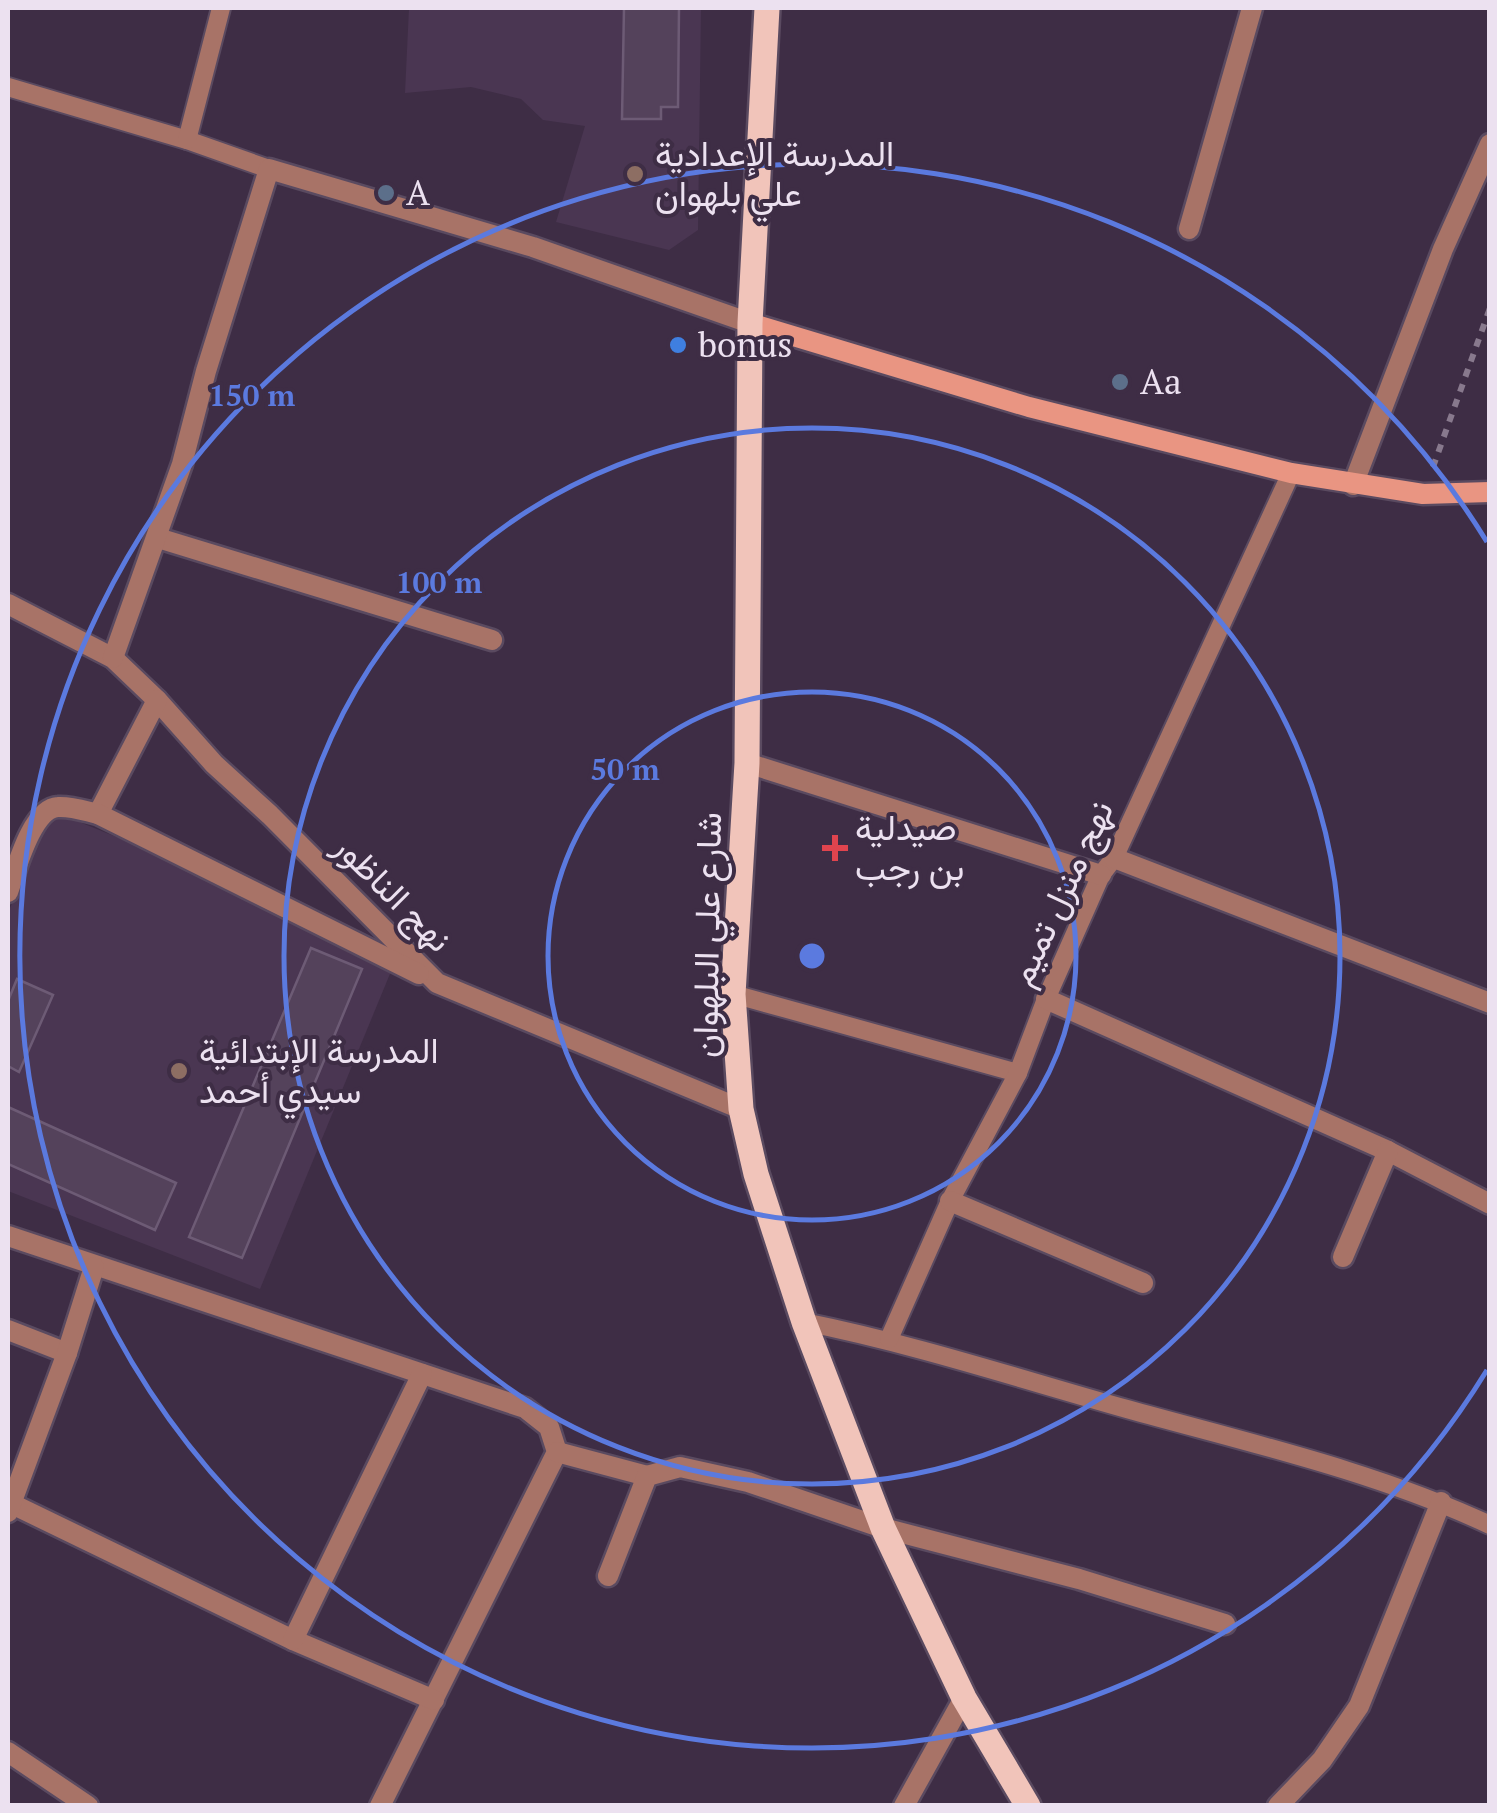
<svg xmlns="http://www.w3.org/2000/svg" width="1497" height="1813" viewBox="0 0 1497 1813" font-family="'PT Serif',Vazirmatn,serif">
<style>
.built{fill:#4a3652}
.building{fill:#54425b;stroke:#6d5b75;stroke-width:2.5}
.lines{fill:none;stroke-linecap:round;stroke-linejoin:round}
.lane-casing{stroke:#5a4a60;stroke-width:22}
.street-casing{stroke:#5a4a60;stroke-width:25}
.secondary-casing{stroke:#5a4a60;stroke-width:25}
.primary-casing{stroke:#5a4a60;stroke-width:30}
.path{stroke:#88798d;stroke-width:6;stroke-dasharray:8 8;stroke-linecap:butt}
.lane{stroke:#a87367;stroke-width:18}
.street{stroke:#a87367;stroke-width:20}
.secondary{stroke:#e99582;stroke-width:20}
.primary{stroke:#f1c4ba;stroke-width:25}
.ring{fill:none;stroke:#5b7adf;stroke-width:5}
.education-dot{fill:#8d6e63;stroke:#3e2d45;stroke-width:4}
.service-dot{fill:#5c6f8a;stroke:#3e2d45;stroke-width:4}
.shop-dot{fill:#3f7fe0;stroke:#3e2d45;stroke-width:4}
.health-dot{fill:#e0444e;stroke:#3e2d45;stroke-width:4}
.labels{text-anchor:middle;stroke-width:8;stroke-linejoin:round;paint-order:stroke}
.poi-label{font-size:35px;fill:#ece1f0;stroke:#3e2d45;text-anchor:start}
.street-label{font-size:35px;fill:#ece1f0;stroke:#3e2d45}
.centre{fill:#5b7adf;stroke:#3e2d45;stroke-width:5}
.ring-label{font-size:30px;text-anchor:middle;font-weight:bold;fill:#5b7adf;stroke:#3e2d45;stroke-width:8;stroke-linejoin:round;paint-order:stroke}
</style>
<rect width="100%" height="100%" fill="#3e2d45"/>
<!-- built -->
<g class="built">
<path d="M409,8h292l-3,222 -29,20 -113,-28 29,-96 -42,-6 -22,-21 -50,-12 -66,6z"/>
<path d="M50,810l349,142 -139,337 -252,-98v-278z"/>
</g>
<!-- building -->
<g class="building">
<path d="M624,8h55l-1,99h-17v12h-39z"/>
<path d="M311,948l51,21 -120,289 -53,-21z"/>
<path d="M17,979l36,16 -34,77 -11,-6v-65z"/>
<path d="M8,1107l168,76 -21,47 -147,-66z"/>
</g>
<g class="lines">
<!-- lane casing -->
<g class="lane-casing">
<g id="lane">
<path d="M8,87l179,53 82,29"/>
<path d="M187,140l34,-132"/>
<path d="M733,994l285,79"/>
<path d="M804,1322c110,22 216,57 323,87 122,34 247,62 363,116"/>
<path d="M889,1339l61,-138 68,-128 28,-74 55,-124 13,-17 177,-385"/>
</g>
</g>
<!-- street casing -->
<g class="street-casing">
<g id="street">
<path d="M1189,229l63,-221"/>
<path d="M1353,485l90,-236 47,-105"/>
<path d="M158,538l334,102"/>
<path d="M8,604l105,54 44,42 57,64 56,51 167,168 304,126"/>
<path d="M113,658l69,-194 24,-93 63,-202 264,78 217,76"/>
<path d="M747,763l354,112"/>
<path d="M98,814l59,-114"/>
<path d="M1114,858l376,145"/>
<path d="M8,892c8,-22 24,-84 50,-85 13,-1 27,4 40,7l321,160"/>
<path d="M1046,999l342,152 102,53"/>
<path d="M950,1201l193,82"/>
<path d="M8,1236l517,172 24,19 8,25 -177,354"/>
<path d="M1343,1257l45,-106"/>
<path d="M8,1330l59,23"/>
<path d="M557,1452l90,24"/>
<path d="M12,1504l281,136 141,60"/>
<path d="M8,1512l59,-159 27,-86"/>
<path d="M608,1576l39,-100 33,-9 68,15 135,46 196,51 146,45"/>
<path d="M293,1640l129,-266"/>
<path d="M8,1752l80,54"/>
<path d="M904,1806l60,-108"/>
<path d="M1278,1806l44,-46 37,-54 82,-204"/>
</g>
</g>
<!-- secondary casing -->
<g class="secondary-casing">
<path id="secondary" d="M750,323l279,84 262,66 132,21 67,-2"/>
</g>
<!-- primary casing -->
<g class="primary-casing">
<path id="primary" d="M767,8l-17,315 -3,440 -14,231 8,115 15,65 48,148 79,206 81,170 64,108"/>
</g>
<!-- path -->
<path class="path" d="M1433,467l57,-159"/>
<!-- lane -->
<use href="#lane" class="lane"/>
<!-- street -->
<use href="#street" class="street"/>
<!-- secondary -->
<use href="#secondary" class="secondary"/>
<!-- primary -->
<use href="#primary" class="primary"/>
</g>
<!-- distance rings -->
<g class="ring">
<circle cx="812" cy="956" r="264"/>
<circle cx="812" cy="956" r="528"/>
<path d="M1487 1370A792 792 0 1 1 1487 542"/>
</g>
<!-- markers -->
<g class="education-dot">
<circle cx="635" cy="174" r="10"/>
<circle cx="179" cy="1071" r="10"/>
</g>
<g class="service-dot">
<circle cx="386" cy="193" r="10"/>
<circle cx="1120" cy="382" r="10"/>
</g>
<circle class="shop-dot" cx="678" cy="345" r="10"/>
<path class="health-dot" d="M830 833h10v10h10v10h-10v10h-10v-10h-10v-10h10z"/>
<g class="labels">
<!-- poi labels -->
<g class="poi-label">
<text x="655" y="166">المدرسة الإعدادية<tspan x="655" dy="40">علي بلهوان</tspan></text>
<text x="406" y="205">A</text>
<text x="698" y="357">bonus</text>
<text x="1140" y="394">Aa</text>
<text x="855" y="840">صيدلية<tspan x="855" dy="40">بن رجب</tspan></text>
<text x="199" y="1063">المدرسة الإبتدائية<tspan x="199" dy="40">سيدي أحمد</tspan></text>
</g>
<!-- street labels -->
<g class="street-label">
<text transform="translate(393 893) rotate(45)" y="12">نهج الناظور</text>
<text transform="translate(1061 893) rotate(-65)" y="12">نهج منزل تميم</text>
<text transform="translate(707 935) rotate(-89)" y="12">شارع علي البلهوان</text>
</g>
</g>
<circle cx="812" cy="956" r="15" class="centre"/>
<g class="ring-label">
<text x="252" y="406">150 m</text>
<text x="439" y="593">100 m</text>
<text x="625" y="780">50 m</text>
</g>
<!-- border -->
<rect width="1497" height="1813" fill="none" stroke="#ece1f0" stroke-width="20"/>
</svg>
